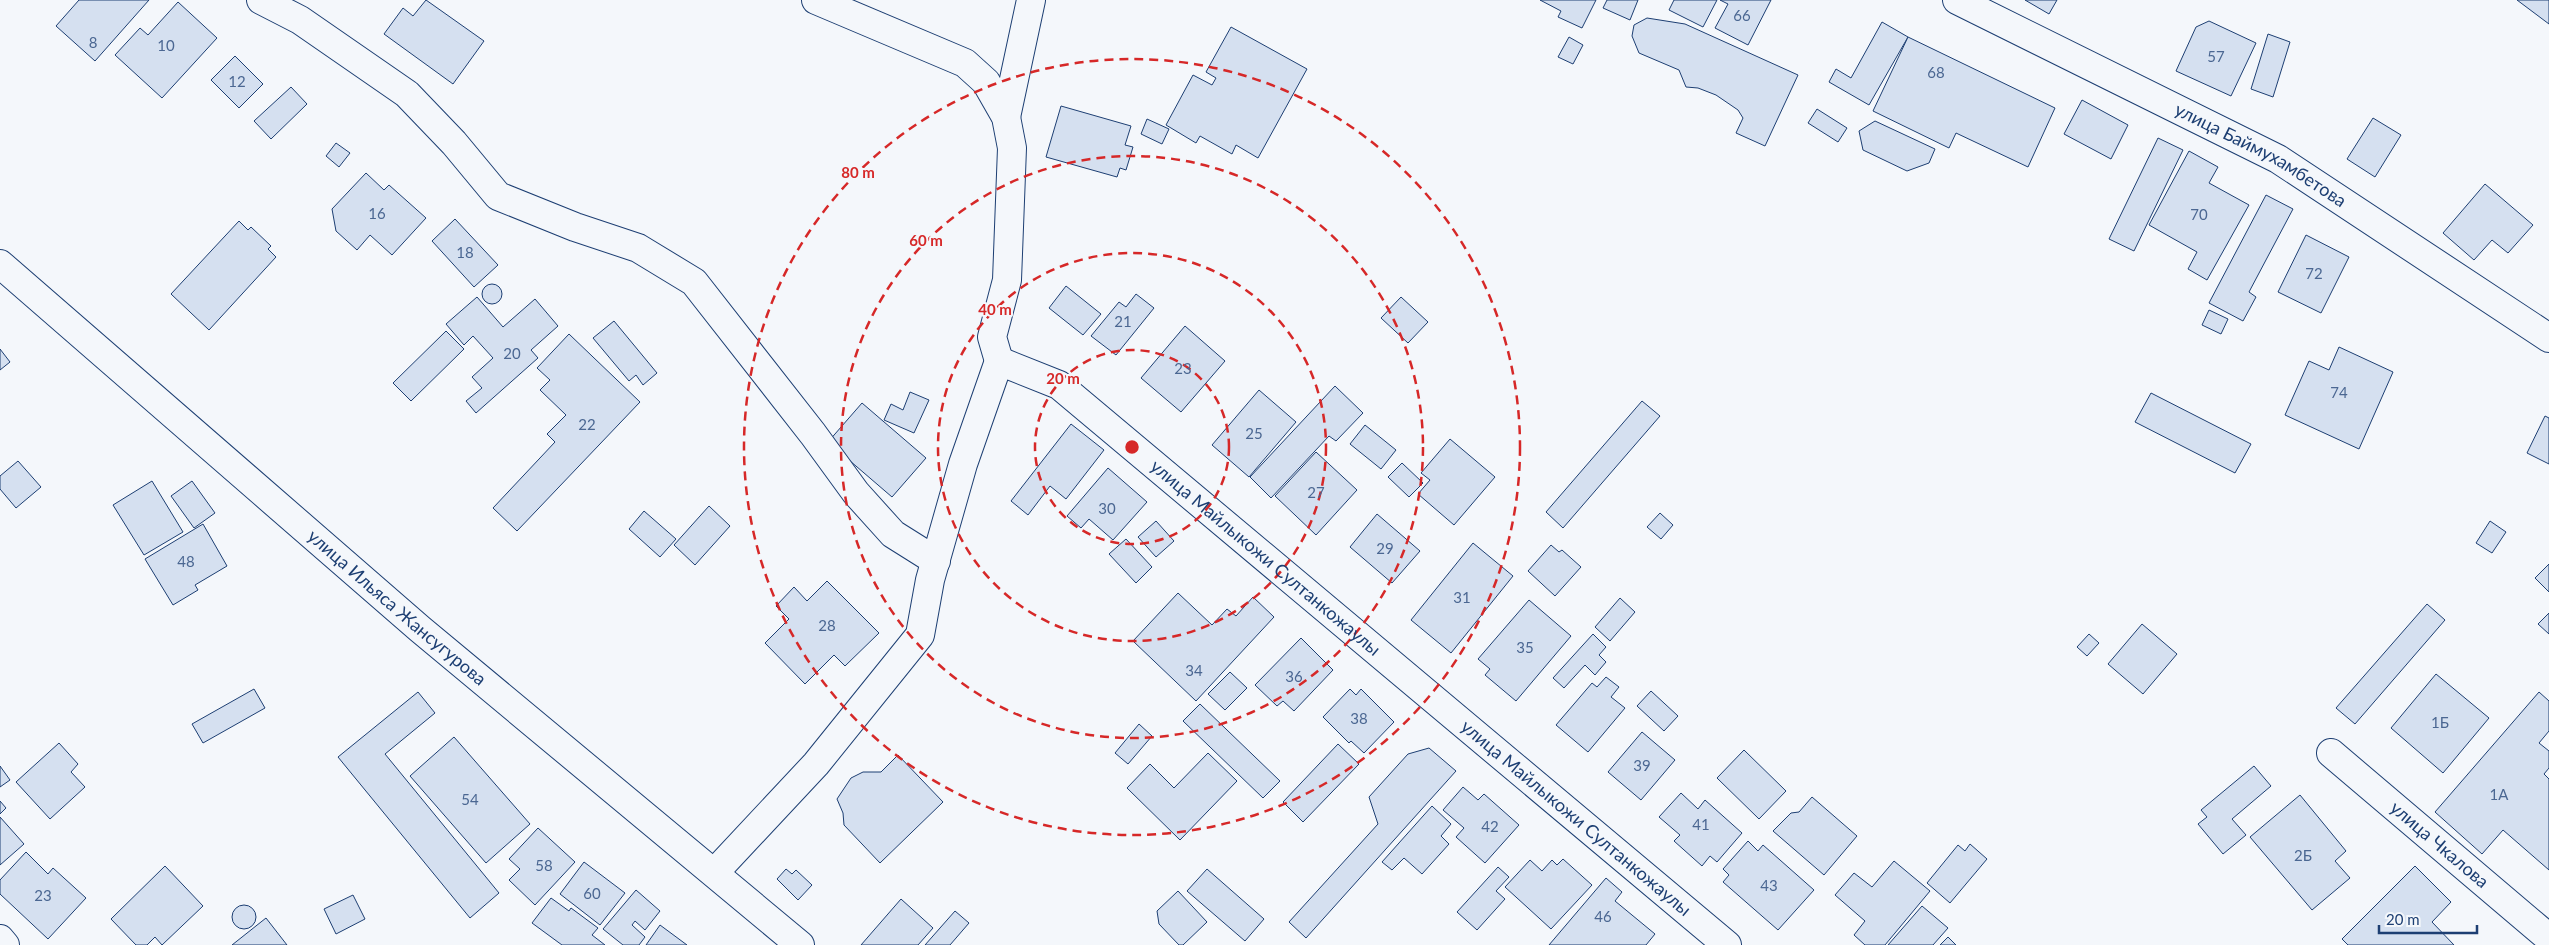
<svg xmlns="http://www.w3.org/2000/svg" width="2549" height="945" viewBox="0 0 2549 945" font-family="Lato,sans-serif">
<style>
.building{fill:#d5e0f0;stroke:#1d3f73}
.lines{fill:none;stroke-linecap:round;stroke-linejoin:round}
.minor-casing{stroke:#1d3f73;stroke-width:30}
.minor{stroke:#f4f7fb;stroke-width:28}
.ring{fill:none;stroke:#d62828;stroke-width:2.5;stroke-dasharray:9 6}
.labels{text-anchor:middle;stroke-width:4;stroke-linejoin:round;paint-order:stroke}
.number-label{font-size:15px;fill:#4b6792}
.street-label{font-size:18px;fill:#1d3f73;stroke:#f4f7fb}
.centre{fill:#d62828;stroke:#f4f7fb;stroke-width:2.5}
.ring-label{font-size:15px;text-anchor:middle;font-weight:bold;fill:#d62828;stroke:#f4f7fb;stroke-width:4;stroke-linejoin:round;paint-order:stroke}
</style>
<rect width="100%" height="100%" fill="#f4f7fb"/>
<!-- building -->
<g class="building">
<path d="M79,0h70l-54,61 -39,-35z"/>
<path d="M426,0l58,41 -31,43 -69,-50 19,-26 10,8z"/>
<path d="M1540,0h56l-14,28 -24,-11 3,-6z"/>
<path d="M1607,0h31l-8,20 -27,-12z"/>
<path d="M1674,0h43l-14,27 -34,-17z"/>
<path d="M1720,0h51l-23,45 -33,-17 13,-24z"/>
<path d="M2025,0h32l-8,14z"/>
<path d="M2517,0h32v24z"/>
<path d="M178,2l39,36 -55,60 -47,-43 25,-27 8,7z"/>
<path d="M1647,18l38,6 113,51 -33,71 -29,-13 7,-15 -5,-8 -22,-15 -18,-7 -12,-1 -7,-17 -40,-17 -7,-17 2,-11z"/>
<path d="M2209,21l47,22 -25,53 -55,-25 20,-44z"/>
<path d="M1882,22l26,15 -39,68 -40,-23 7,-13 15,9z"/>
<path d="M1231,27l76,42 -49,89 -22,-13 -4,9 -32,-18 -4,7 -30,-18 27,-50 19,10 4,-7 -10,-6z"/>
<path d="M2268,34l22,8 -17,55 -22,-8z"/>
<path d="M1569,37l14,8 -10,19 -15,-7z"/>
<path d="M1908,37l147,71 -27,59 -72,-34 -7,15 -76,-37z"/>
<path d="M235,56l28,28 -24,24 -28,-28z"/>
<path d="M291,87l16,17 -36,35 -17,-18z"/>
<path d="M2082,100l46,25 -17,34 -47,-25z"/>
<path d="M1061,106l70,20 -6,19 8,2 -7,23 -6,-2 -3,9 -71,-20z"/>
<path d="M1817,109l30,19 -9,14 -30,-19z"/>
<path d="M2373,118l28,17 -26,42 -28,-18z"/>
<path d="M1147,119l22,10 -7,15 -21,-10z"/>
<path d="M1875,121l60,28 -6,14 -22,8 -44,-21 -4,-19z"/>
<path d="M2158,138l25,12 -49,101 -25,-12z"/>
<path d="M336,143l14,10 -11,14 -13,-11z"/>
<path d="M2189,151l29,16 -9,16 40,22 -42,75 -19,-11 9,-17 -48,-27z"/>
<path d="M366,173l18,17 5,-5 37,33 -34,37 -22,-20 -13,15 -21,-19 -4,-22z"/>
<path d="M2485,184l48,41 -25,28 -16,-13 -18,20 -31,-27z"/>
<path d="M2266,195l27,14 -44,83 7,5 -13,24 -34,-18z"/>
<path d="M455,219l43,46 -24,22 -42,-46z"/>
<path d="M239,221l9,9 3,-3 20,19 -3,3 8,8 -67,73 -38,-36z"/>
<path d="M2306,235l43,22 -28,56 -43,-21z"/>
<circle cx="492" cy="294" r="10"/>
<path d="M1066,286l35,28 -18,21 -34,-27z"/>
<path d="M1136,294l18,14 -38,47 -25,-19 28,-34 7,5z"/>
<path d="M477,297l26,30 32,-28 23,27 -27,24 7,8 -62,55 -10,-12 16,-13 -10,-11 21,-19 -20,-22 -9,9 -18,-21z"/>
<path d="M1401,297l27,25 -20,21 -27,-25z"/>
<path d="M2209,310l19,9 -7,15 -19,-9z"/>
<path d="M614,321l43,52 -14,12 -7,-10 -7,6 -36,-43z"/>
<path d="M1185,326l40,35 -44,51 -40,-34z"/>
<path d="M446,331l18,18 -53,52 -18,-18z"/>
<path d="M569,334l71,68 -123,129 -24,-23 62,-66 -8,-8 19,-19 -26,-25 10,-10 -13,-12z"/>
<path d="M2339,347l54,25 -34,77 -74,-34 24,-54 20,9z"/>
<path d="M0,349l10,13 -10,8z"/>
<path d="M1335,386l28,27 -27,28 -7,-5 -58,62 -21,-21z"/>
<path d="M1259,390l37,32 -47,55 -37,-32z"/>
<path d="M910,392l19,8 -15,33 -30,-13 7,-16 12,6z"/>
<path d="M2151,393l100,51 -16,29 -100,-51z"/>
<path d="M1642,401l18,15 -97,112 -17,-16z"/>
<path d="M862,403l64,55 -34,39 -64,-55z"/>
<path d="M2545,416l4,2v46l-22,-11z"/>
<path d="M1071,424l33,26 -38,49 -16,-13 -22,29 -17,-14z"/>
<path d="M1365,425l31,25 -15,19 -31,-25z"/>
<path d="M1450,439l45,38 -41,48 -36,-31 12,-14 -9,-7z"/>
<path d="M1316,452l41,38 -41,45 -41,-39z"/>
<path d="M18,461l23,26 -25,21 -16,-19v-13z"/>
<path d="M1402,463l21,20 -14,14 -21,-20z"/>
<path d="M1108,468l39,34 -34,38 -24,-21 -8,9 -14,-12z"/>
<path d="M152,481l31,51 -39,23 -31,-50z"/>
<path d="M192,481l23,32 -21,15 -23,-32z"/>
<path d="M709,506l21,20 -35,39 -21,-20z"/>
<path d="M644,511l32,28 -16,18 -31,-28z"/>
<path d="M1660,513l13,12 -12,14 -14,-12z"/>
<path d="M1377,514l43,37 -28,32 -42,-36z"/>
<path d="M1156,521l18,20 -18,16 -18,-20z"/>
<path d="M2490,521l16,11 -14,21 -16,-10z"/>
<path d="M203,524l24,42 -32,19 3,5 -25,15 -28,-46z"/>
<path d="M1126,539l26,28 -16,16 -27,-29z"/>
<path d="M1473,543l40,33 -62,77 -40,-33z"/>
<path d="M1551,545l8,7 3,-2 19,17 -26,29 -27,-25z"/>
<path d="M2549,564v28l-14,-14z"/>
<path d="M827,581l52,52 -34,33 -11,-11 -29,29 -40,-41 24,-24 -13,-13 18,-19 13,14z"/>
<path d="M1178,593l34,32 15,-16 9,7 17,-19 21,20 -78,84 -63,-60z"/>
<path d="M1620,598l15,14 -25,29 -15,-14z"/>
<path d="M1529,600l42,36 -55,65 -31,-26 5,-6 -12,-10z"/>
<path d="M2427,604l18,16 -90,104 -19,-16z"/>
<path d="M2549,613v21l-11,-10z"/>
<path d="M2142,624l35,30 -34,40 -35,-30z"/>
<path d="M1593,634l13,13 -7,8 7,7 -11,13 -10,-10 -21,23 -11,-10z"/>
<path d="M2089,634l10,9 -12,13 -10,-9z"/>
<path d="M1301,638l32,32 -39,41 -11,-10 -6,5 -22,-21z"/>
<path d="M1230,672l17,16 -22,22 -17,-16z"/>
<path d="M2436,674l53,44 -46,55 -52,-45z"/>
<path d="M1606,677l13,10 -8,10 14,11 -37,44 -32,-27 36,-42 5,4z"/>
<path d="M254,689l11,19 -62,35 -11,-19z"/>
<path d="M1350,689l6,6 5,-6 33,33 -30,31 -13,-12 -2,2 -26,-26z"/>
<path d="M1651,691l27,25 -14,15 -27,-25z"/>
<path d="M418,692l17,21 -50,41 114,139 -29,25 -132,-161z"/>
<path d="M2539,692l10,9v30l-10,12 10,8v17l-5,6 5,5v91l-46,-40 -21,24 -47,-42z"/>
<path d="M1200,704l80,77 -17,17 -80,-77z"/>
<path d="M1139,724l13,12 -24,28 -13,-11z"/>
<path d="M1642,732l33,28 -34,40 -33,-28z"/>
<path d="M454,737l76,87 -44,39 -76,-87z"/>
<path d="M59,743l19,21 -7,8 14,15 -35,32 -34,-37z"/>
<path d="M1338,744l21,20 -56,58 -20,-20z"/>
<path d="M1429,748l27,23 -150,167 -17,-16 89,-98 -9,-27 39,-43z"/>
<path d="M1744,750l42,41 -27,28 -42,-41z"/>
<path d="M1208,753l29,28 -57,59 -53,-52 23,-24 24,24z"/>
<path d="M898,755l45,47 -63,61 -36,-38 -1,-12 -6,-14 14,-21 12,-6h18z"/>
<path d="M0,766l10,14 -10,7z"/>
<path d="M2254,766l17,20 -39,33 14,16 -23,19 -25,-30 9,-7 -6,-7z"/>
<path d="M1463,787l15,13 6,-6 35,31 -34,38 -29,-26 8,-9 -21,-18z"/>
<path d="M1681,793l17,16 7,-9 37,33 -25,29 -7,-6 -8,10 -28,-25 6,-6 -21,-18z"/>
<path d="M2300,795l46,56 -11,10 15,17 -38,32 -62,-73z"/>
<path d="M1812,797l45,39 -33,39 -51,-44 18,-18 8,-1z"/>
<path d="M0,801l6,7 -6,6z"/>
<path d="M1432,806l19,18 -10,12 8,8 -27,30 -18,-16 -12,12 -10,-8z"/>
<path d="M0,817l24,27 -24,21z"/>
<path d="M538,828l37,34 -40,43 -26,-25 11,-11 -11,-10z"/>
<path d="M1748,841l10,10 5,-6 51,45 -36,40 -55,-48 6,-7 -6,-6z"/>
<path d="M1970,844l17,15 -37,44 -23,-20 31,-38 7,6z"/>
<path d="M26,852l22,22 5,-6 33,30 -38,41 -48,-45v-14z"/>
<path d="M1563,859l29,26 -41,44 -46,-42 25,-27 12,11 10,-11 5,5z"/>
<path d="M1894,861l36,30 -45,54h-20l-11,-10 11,-14 -30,-26 19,-22 18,14z"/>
<path d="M584,862l41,31 -25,32 -40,-31z"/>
<path d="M165,866l38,40 -41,39 -7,-8 -8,8h-11l-25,-26z"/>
<path d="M2415,866l36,36 -19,20 22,23h-106l-6,-6z"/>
<path d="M1498,867l11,10 -13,14 9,8 -28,31 -20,-18z"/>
<path d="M786,869l6,5 4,-4 16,15 -14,15 -21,-21z"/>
<path d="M1207,869l57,50 -19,22 -58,-50z"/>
<path d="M1606,878l16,14 -7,9 40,33 -9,11h-97z"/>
<path d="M636,890l24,21 -15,19 -10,-9 -3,4 13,12 -6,8h-16l-20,-16z"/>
<path d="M1178,891l29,31 -24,23h-4l-20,-21 -2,-13z"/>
<path d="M353,895l12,24 -29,15 -12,-25z"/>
<path d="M551,898l18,13 2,-3 27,20 -6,7 13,10h-43l-30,-22z"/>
<path d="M901,899l32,29 -15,17h-57z"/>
<circle cx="244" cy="917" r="12"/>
<path d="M1922,906l26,22 -15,17h-45z"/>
<path d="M955,911l14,12 -19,22h-25z"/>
<path d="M266,918l21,27h-55z"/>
<path d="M660,925l27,20h-41z"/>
<path d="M1948,937l8,8h-16z"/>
</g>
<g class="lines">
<!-- minor casing -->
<g class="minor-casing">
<g id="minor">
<path d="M261,0l39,20 107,74 47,49 44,53 77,31 63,21 56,34 119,152 43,59 37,41 43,27"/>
<path d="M816,0l149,63 21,19 20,35 6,31 -5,132 -15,57 7,24"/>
<path id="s1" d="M1957,0l321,159 271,179"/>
<path d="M1006,117l25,-117"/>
<path id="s2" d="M0,264l420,365 380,316"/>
<path id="s3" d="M999,361l60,24 668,560"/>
<path id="s4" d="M2331,753l218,185"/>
<path d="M715,872l101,-108 104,-129 10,-55 33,-116 36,-103"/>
<path d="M0,939l5,6"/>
</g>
</g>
<!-- minor -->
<use href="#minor" class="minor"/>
</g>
<!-- distance rings -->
<g class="ring">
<circle cx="1132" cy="447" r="97"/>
<circle cx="1132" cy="447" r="194"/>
<circle cx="1132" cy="447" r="291"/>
<circle cx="1132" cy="447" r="388"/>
</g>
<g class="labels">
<!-- number labels -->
<g class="number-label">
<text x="1742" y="21">66</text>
<text x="93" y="48">8</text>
<text x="166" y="51">10</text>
<text x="2216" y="62">57</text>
<text x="1936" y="78">68</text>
<text x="237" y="87">12</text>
<text x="377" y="219">16</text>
<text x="2199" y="220">70</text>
<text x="465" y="258">18</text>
<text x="2314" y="279">72</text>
<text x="1123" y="327">21</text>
<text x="512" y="359">20</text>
<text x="1183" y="374">23</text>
<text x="2339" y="398">74</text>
<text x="587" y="430">22</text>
<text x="1254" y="439">25</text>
<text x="1316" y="498">27</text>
<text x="1107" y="514">30</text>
<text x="1385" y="554">29</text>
<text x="186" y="567">48</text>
<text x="1462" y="603">31</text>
<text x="827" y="631">28</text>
<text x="1525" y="653">35</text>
<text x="1194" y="676">34</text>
<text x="1294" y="682">36</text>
<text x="1359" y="724">38</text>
<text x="2440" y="728">1Б</text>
<text x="1642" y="771">39</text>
<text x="2499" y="800">1А</text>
<text x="470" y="805">54</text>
<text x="1701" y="830">41</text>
<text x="1490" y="832">42</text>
<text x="2303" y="861">2Б</text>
<text x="544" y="871">58</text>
<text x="1769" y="891">43</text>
<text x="592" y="899">60</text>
<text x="43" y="901">23</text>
<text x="1603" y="922">46</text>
</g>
<!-- street labels -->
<g class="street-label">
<text dy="6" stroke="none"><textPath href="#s1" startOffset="341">улица Баймухамбетова</textPath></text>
<text dy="6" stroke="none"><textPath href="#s3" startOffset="334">улица Майлыкожи Султанкожаулы</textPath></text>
<text dy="6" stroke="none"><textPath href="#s2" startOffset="525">улица Ильяса Жансугурова</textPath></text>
<text dy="6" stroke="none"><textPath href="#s3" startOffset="739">улица Майлыкожи Султанкожаулы</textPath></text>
<text dy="6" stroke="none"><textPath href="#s4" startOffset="142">улица Чкалова</textPath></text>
</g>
</g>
<circle cx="1132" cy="447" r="8" class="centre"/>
<g class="ring-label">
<text x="858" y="178">80 m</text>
<text x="926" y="246">60 m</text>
<text x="995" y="315">40 m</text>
<text x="1063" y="384">20 m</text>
</g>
<!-- scale -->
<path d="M2379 925v8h98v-8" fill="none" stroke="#1d3f73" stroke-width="2.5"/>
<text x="2386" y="925" font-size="15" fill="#1d3f73" stroke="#f4f7fb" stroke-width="4" paint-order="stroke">20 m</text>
</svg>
